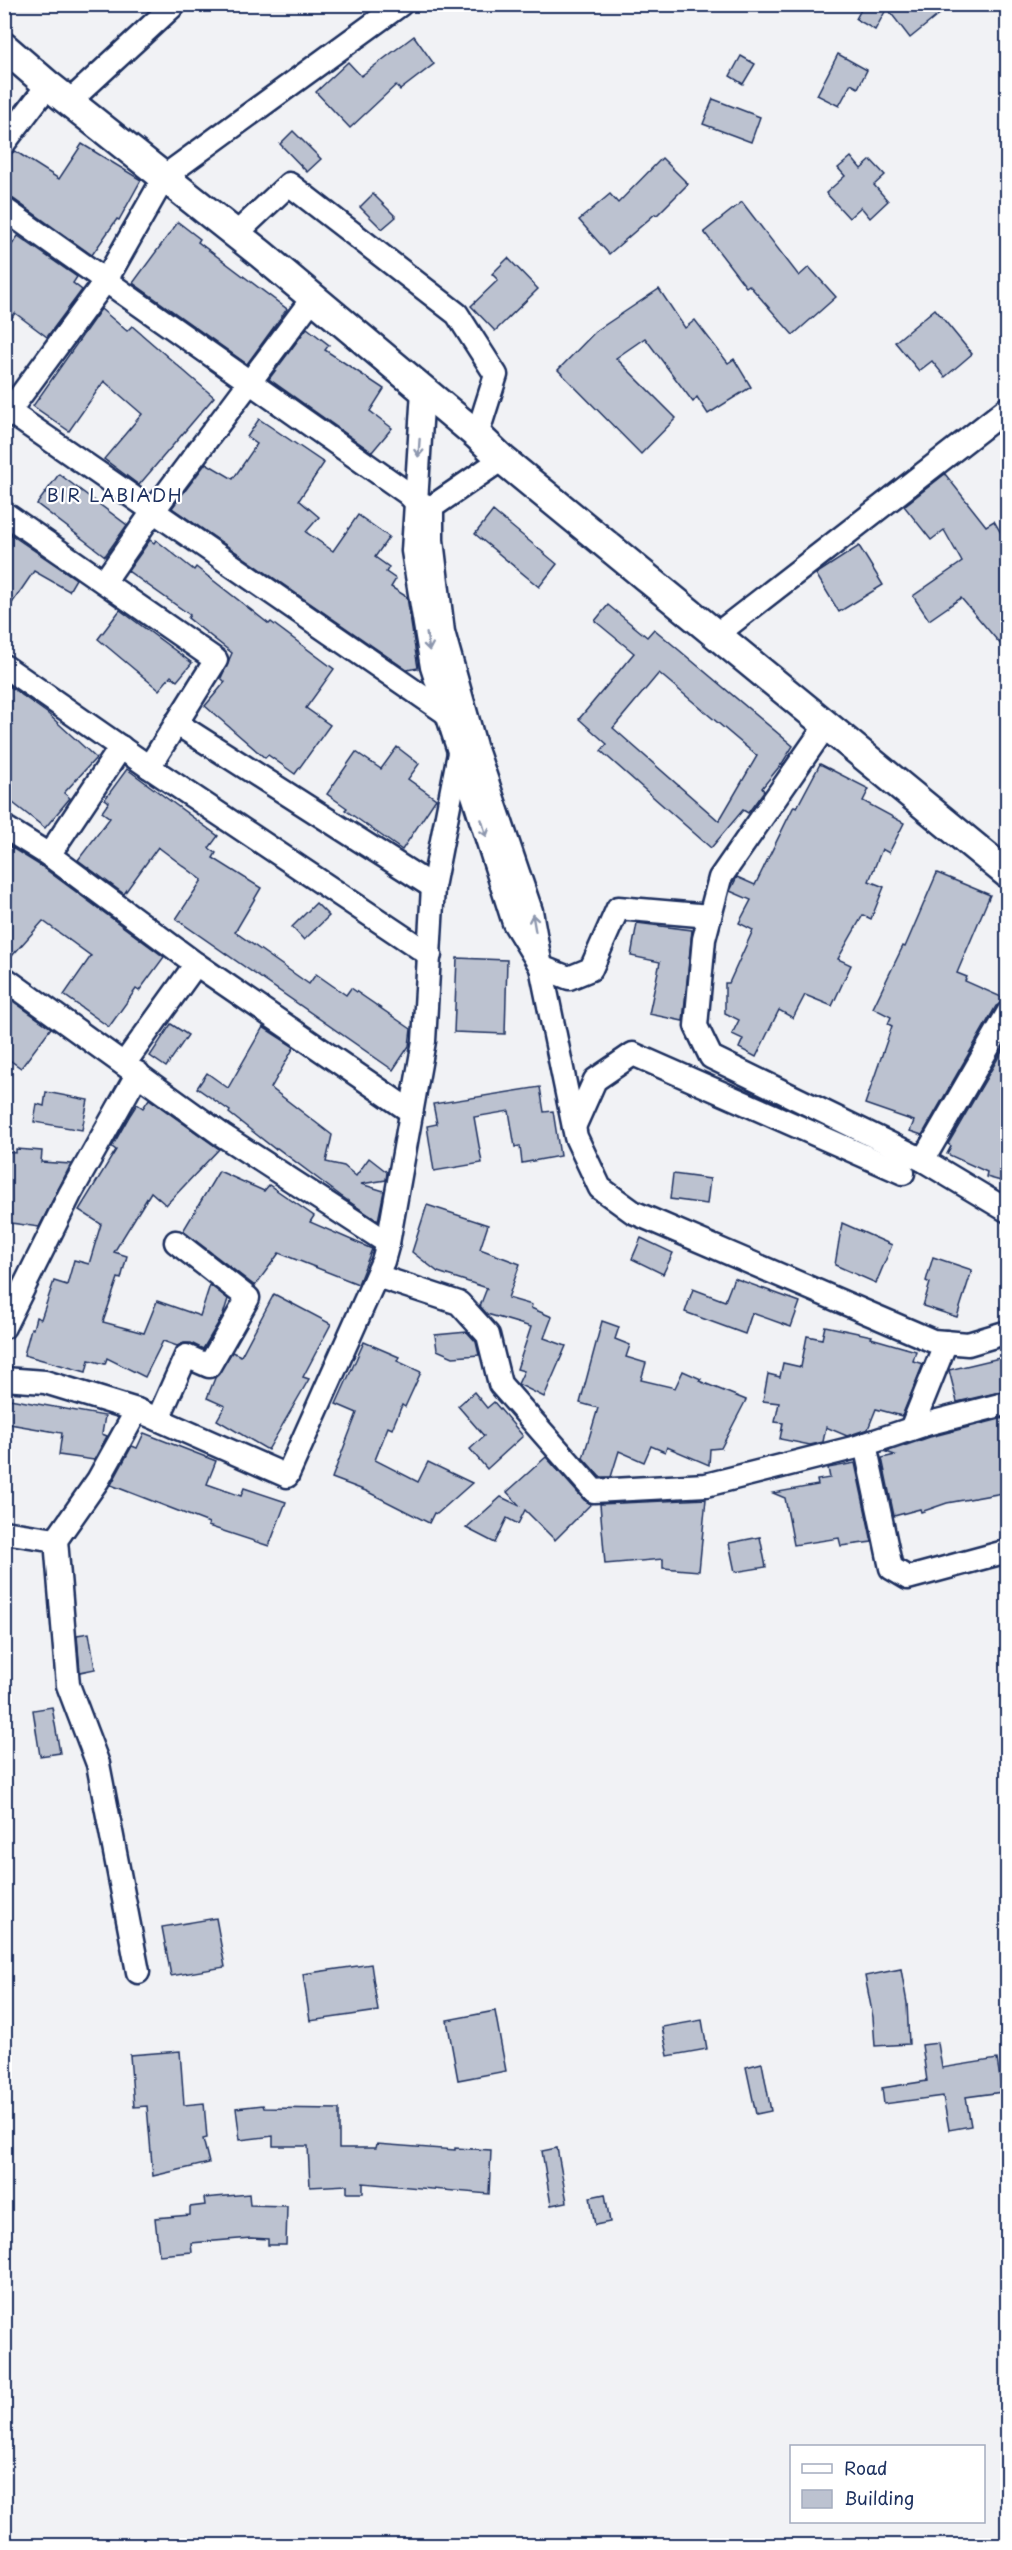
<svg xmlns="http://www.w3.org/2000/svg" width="1012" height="2550" viewBox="0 0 1012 2550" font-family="'Playpen Sans',sans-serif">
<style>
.building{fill:#bcc2d0;stroke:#1b2f5e;stroke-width:1.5;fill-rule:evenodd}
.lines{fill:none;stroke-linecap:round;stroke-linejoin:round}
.minor-casing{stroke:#1b2f5e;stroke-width:27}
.major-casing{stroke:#1b2f5e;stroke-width:33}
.minor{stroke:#fff;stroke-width:22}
.major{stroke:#fff;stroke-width:28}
.oneway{stroke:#8d97ae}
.labels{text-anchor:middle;stroke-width:4.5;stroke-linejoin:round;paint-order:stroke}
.quarter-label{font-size:18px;letter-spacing:1.5px;fill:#1b2f5e;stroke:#fff}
</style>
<rect width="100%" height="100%" fill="#f1f2f5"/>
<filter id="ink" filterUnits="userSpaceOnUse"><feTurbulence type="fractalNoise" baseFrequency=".0167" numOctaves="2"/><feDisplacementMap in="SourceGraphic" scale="12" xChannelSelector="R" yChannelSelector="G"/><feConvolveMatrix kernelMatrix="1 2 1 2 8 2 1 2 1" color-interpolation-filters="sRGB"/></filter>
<g filter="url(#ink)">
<!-- building -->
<g class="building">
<path d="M864,4h88l-42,34 -23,-30 -12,22 -19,-11z"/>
<path d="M414,36l20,28 -34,26 -4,-5 -46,43 -34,-36 32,-30 13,14z"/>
<path d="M838,54l29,16 -9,18 -7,-4 -12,22 -22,-11z"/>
<path d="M741,56l14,8 -12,20 -13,-8z"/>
<path d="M713,99l47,18 -9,25 -48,-18z"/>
<path d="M293,131l28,28 -14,13 -27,-28z"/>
<path d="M82,144l59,36 -22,40 -2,-1 -25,36 -80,-57 -8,-2v-36l3,-4 8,-5 44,28z"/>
<path d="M851,157l10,12 10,-9 14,15 -11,10 14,16 -18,17 -9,-11 -12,11 -23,-25 19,-17 -7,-8z"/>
<path d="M662,158l26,26 -31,31 -2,-1 -46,40 -30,-34 31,-26 8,9z"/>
<path d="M373,194l23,23 -14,12 -22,-22z"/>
<path d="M742,202l57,74 10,-9 27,30 -43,38 -44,-50 -3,2 -42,-55z"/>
<path d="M178,222l22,17 -2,3 89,67 -40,55 -114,-81z"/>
<path d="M18,236l59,41 -4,6 9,7 -35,47 -32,-24 -11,16v-73z"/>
<path d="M508,258l30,31 -43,42 -24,-25 27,-26 -6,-6z"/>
<path d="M659,289l26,39 10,-8 33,43 6,-4 17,28 -43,27 -11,-17 -4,5 -48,-64 -29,20 60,60 -35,36 -83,-84 38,-39z"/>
<path d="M101,309l26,22 5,-5 82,71 -75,88 -35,-26 38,-45 -38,-33 -35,50 -36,-25z"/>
<path d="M935,309l37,45 -27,23 -13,-16 -13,10 -24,-29z"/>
<path d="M307,328l22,17 -4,5 59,39 -14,22 22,17 -20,24 -103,-73z"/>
<path d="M259,419l65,44 -25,37 20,17 -13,15 27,19 25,-36 31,22 -14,20 14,10 -3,5 10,7 -5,8 16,10 11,71 -11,2 -235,-162 34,-45 27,16 24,-35 -10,-7z"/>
<path d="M59,474l68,51 -22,31 -68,-52z"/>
<path d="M945,474l41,52 8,-5 14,24v108l-47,-55 -32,22 -16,-24 49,-34 -18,-32 -13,10 -27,-34z"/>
<path d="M493,511l64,53 -18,23 -64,-53z"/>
<path d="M4,530l72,49 -7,12 -35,-20 -30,44z"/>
<path d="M150,540l4,3 2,-3 38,30 2,-3 73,57 2,-2 63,47 -28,39 24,17 -35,49 -27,-19 -3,3 -60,-52 20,-24 -4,-4 11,-25 -44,-35 2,-3 -62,-44z"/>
<path d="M859,546l24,39 -44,27 -23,-38z"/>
<path d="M608,605l39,32 7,-8 139,117 -10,16 -21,26 2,3 -16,22 -5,-3 -32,38 -110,-97 6,-7 -28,-25 55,-66 -39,-32zM659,673l98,83 -38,65 -106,-93z"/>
<path d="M120,610l72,53 -15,18 -6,-5 -12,14 -61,-51z"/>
<path d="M9,686l38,27 49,45 -32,35 6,5 -25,30 -41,-32v-103z"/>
<path d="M397,747l22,17 -11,15 28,20 -34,51 -57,-40 2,-2 -20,-14 29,-42 25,17z"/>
<path d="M820,764l49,25 -6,12 41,22 -15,30 -7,-4 -13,32 15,6 -13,32 -8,-4 -25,44 13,6 -19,41 -27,-11 -12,23 -14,-8 -23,47 -17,-9 4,-9 -11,-5 7,-14 -14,-7v-30h4l24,-53 -14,-7 12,-23 -21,-9 7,-14 18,8 39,-79 3,1z"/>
<path d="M127,769l91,67 -9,12 7,5 -3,5 48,30 -26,44 74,52 7,-10 30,21 5,-7 60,41 -2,17 -16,24 -217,-151 26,-39 -44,-33 -34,47 -46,-34 32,-42 -8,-6 7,-10 -4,-3z"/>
<path d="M4,843l37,23 123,91 -25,34 -3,-2 -27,38 -45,-32 27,-39 -48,-35 -39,44z"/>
<path d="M937,873l53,22 -33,78 10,4 -2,4 43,19 -12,6 -74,129 -12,-4 4,-10 -49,-17 27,-78 -4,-2 3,-7 -18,-9 30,-62 2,1z"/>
<path d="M316,903l13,13 -25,24 -12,-13z"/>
<path d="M637,923l55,7 -9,91 -34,-7 11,-52 -29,-6z"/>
<path d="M457,958l50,2 -2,74 -51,-2z"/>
<path d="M4,995l47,33 -30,40 -17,-12z"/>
<path d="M171,1024l17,11 -22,32 -16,-11z"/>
<path d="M263,1027l31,20 -23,41 61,47 -6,27 18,4 12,10 13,-18 18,14 -1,8 -25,4 23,7 -6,30 -37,-25 -64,-48 -2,1 -46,-36 1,-2 -33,-23 10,-15 21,15z"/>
<path d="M1008,1041v109l-7,31 -15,-4 1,-5 -40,-18 4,-8 -3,-2z"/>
<path d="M540,1087l4,25 9,-1 7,45 -38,7 -2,-17 -5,1 -6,-36 -35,6 8,46 -48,8 -7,-45 10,-2 -4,-20z"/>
<path d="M46,1092l42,8 -6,30 -48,-8 3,-18 7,2z"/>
<path d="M149,1099l70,50 -53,56 -15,-13 -37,60 13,4 -6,23 -3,-1 -15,44 41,11 13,-32 43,15 10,-31 18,14 -5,16 -20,34 -12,-6h-7l-7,3 -14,-5 -18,36 -38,-19 -2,6 -16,-4 -3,12 -62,-17 7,-27 2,1 3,-12 5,2 13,-38 13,4 7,-25 15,4 12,-40 -22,-14 37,-60 -4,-3 18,-32 7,-11 6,4z"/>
<path d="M16,1149l26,2 -1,11 30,2 -32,63 -35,-5v-70l12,1z"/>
<path d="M219,1171l45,20 5,-6 45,31 -4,6 62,27 -14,35 -79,-31 -24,33 -72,-55z"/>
<path d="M673,1174l37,5 -3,25 -37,-5z"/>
<path d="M427,1205l61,20 -8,24 40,15 -12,34 24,7 -1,3 21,9 -8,21 22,8 -22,51 -26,-13 6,-13 -7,-2 14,-42 -44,-13 -7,-8 7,-18 -49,-16 -26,-20z"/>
<path d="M842,1223l50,22 -16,38 -41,-18z"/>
<path d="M641,1238l32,15 -10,21 -31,-15z"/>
<path d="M933,1257l39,13 -15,47 -34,-11 7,-23 -4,-2z"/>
<path d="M734,1278l66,24 -9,25 -39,-14 -7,21 -60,-22 8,-23 32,12z"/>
<path d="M274,1294l57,30 -28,53 6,2 -41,71 -51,-30 8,-14 -18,-8 8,-20 17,-26 9,4z"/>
<path d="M602,1321l17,6 -4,12 15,6 -4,12 20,6 -5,17 34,8 8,-17 18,8 -2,2 47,19 -25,48 -11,1 -1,16 -42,-18 -2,5 -14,-6 -7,16 -25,-11 -8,26h-11l-17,-19 15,-50 -18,-5z"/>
<path d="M825,1326l47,10 -1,2 45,13 -3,10 10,3 -21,52 -26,-7 -8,20 -21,7 -21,-9 -3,15 -13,3 -30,-6 3,-16 -8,-1 4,-19 -16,-2 5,-27 12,3 3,-14 18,4 6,-31 15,3z"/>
<path d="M467,1332l9,10 3,13 -26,2 -16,-7 -2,-15z"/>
<path d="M364,1342l35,15 -2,4 24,11 -16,35 -3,-2 -10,24 -4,-2 -13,33 43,22 10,-20 44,21 -35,31 -3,-1 -5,10 -63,-32 -34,-13 25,-65 -21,-9z"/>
<path d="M1008,1356v34l-51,12 -8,-32z"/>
<path d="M474,1392l13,16 7,-6 29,34 -36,33 -17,-20 14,-13 -26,-30z"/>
<path d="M4,1398l101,18 -3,18 5,2 -13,24 -35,-5 3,-22 -58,-10z"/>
<path d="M1008,1417v75l-61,11 -26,9 -1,-3 -26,7 -12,-58 13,-3 -9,-3 44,-15z"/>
<path d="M144,1433l72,28 -9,23 34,12 3,-8 42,14 -17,44 -61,-20 1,-3 -98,-38 21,-39 5,2z"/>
<path d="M546,1457l38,43 7,4 -36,36 -30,-30 -7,14 -11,-6 -12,25 -29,-15 35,-31 19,9 -13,-14z"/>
<path d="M855,1463l17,79 -31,4 -2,-8 -45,7 -9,-47 -12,-5 45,-8 -1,-5 13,-2 -2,-10z"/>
<path d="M706,1499l-7,72 -36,-3v-9l-58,5 -5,-60z"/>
<path d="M760,1537l6,30 -31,5 -6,-29z"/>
<path d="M89,1633l6,36 -15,3 -3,-37z"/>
<path d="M52,1707l8,46 -20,3 -7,-46z"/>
<path d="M216,1918l9,49 -54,9 -9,-49z"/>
<path d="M371,1964l7,47 -68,10 -7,-47z"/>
<path d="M901,1969l6,34 2,41 -34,2 -2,-29 -8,-41z"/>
<path d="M495,2011l11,60 -48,9 -11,-60z"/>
<path d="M702,2020l5,29 -39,7 -6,-29z"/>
<path d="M938,2043l4,25 55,-9 5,33 -36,5 5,29 -22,4 -6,-34 -59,8 -2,-16 45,-7 -5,-36z"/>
<path d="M180,2051l4,54 20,-2 3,35 -4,1 6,24 -56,13 -6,-70 -13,1 -4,-52z"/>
<path d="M762,2063l9,48 -15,3 -10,-47z"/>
<path d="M263,2105l1,3 75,1v39h37l1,-4 78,6v-2l36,2 -2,44 -126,-11v10h-16v-8l-37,2 -2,-41h-35v-10l-33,4 -4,-32z"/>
<path d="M557,2148l10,54 -16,3 -9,-54z"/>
<path d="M249,2194l1,11 37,1 -1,39h-18v-6l-17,-1 -60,5 1,9 -33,3 -4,-37 35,-3v-8l15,-2 -1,-7z"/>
<path d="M605,2194l5,28 -15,3 -5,-28z"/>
</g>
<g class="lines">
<!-- minor casing -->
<g class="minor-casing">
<g id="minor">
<path d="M70,101l105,-97"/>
<path d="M4,143l44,-58"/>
<path d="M4,209l403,284 9,9 9,3"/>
<path d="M236,234l53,-50 168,130 39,61 -19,60"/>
<path d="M423,390l-10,161 19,116 82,256 27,44 -10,-56 -56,-165 -32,-114 -11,-92v-33l70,-48"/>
<path d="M4,408l442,305"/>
<path d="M4,418l102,-138 59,-104 236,-172"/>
<path d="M4,513l212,147 -67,107"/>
<path d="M104,582l50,-72 158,-211"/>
<path d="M716,635l292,-227"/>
<path d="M4,666l145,101 281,188"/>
<path d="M176,723l257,164"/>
<path d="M827,724l-107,154 -16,61 -8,87 15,31 212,103 85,51"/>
<path d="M4,827l45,28 147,109 214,147"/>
<path d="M49,855l72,-108"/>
<path d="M541,967l35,170 24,51 33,24 300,129 35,3 40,-12"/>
<path d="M541,967l28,11 22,-9 27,-61 92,8"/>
<path d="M4,978l218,157 166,108"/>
<path d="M124,1064l72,-100"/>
<path d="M574,1127l21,-47 38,-26 270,119"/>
<path d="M923,1160l85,-147"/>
<path d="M377,1276l82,27 29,32 12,49 94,107 112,-6 151,-38 69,-23 82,-21"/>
<path d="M4,1327l66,-133 68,-121"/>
<path d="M4,1379l41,3 92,28 150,66 96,-215 5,-18 36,-202 9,-154 26,-134"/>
<path d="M137,1410l-39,70 -42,60 12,145 30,79 40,208"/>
<path d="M158,1419l28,-63 23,10 39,-68 -72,-56"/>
<path d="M911,1429l35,-87"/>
<path d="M865,1444l26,124 17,10 100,-27"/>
<path d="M4,1532l52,8"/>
</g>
</g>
<!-- major casing -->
<g class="major-casing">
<path id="major" d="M4,47l44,38 213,169 216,181 25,24 506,415"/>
</g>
<!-- minor -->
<use href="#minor" class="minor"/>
<!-- major -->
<use href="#major" class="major"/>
</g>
<!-- one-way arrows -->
<defs><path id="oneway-shaft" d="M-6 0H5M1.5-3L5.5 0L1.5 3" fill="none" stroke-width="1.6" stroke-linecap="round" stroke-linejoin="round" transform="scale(1.5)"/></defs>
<g class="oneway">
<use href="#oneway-shaft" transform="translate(419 448) rotate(94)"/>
<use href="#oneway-shaft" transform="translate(428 642) rotate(81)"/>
<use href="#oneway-shaft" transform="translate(484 828) rotate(73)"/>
<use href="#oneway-shaft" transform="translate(534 923) rotate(-100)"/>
</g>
</g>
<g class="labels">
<!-- quarter labels -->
<g class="quarter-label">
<text x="115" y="502">BIR LABIADH</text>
</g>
</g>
<!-- margin -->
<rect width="1012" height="2550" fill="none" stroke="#fff" stroke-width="24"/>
<rect x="12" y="12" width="988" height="2526" fill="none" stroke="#1b2f5e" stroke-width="2" filter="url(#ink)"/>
<!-- legend -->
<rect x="790" y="2445" width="195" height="78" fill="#ffffff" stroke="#a4acbf" stroke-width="1.5"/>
<rect x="802" y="2464" width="30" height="9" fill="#ffffff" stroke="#a4acbf" stroke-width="1.5"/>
<text x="844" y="2475" font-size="18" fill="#1b2f5e">Road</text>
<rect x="802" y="2490" width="30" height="18" fill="#bcc2d0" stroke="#a4acbf" stroke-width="1.5"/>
<text x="844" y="2505" font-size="18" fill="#1b2f5e">Building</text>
</svg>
